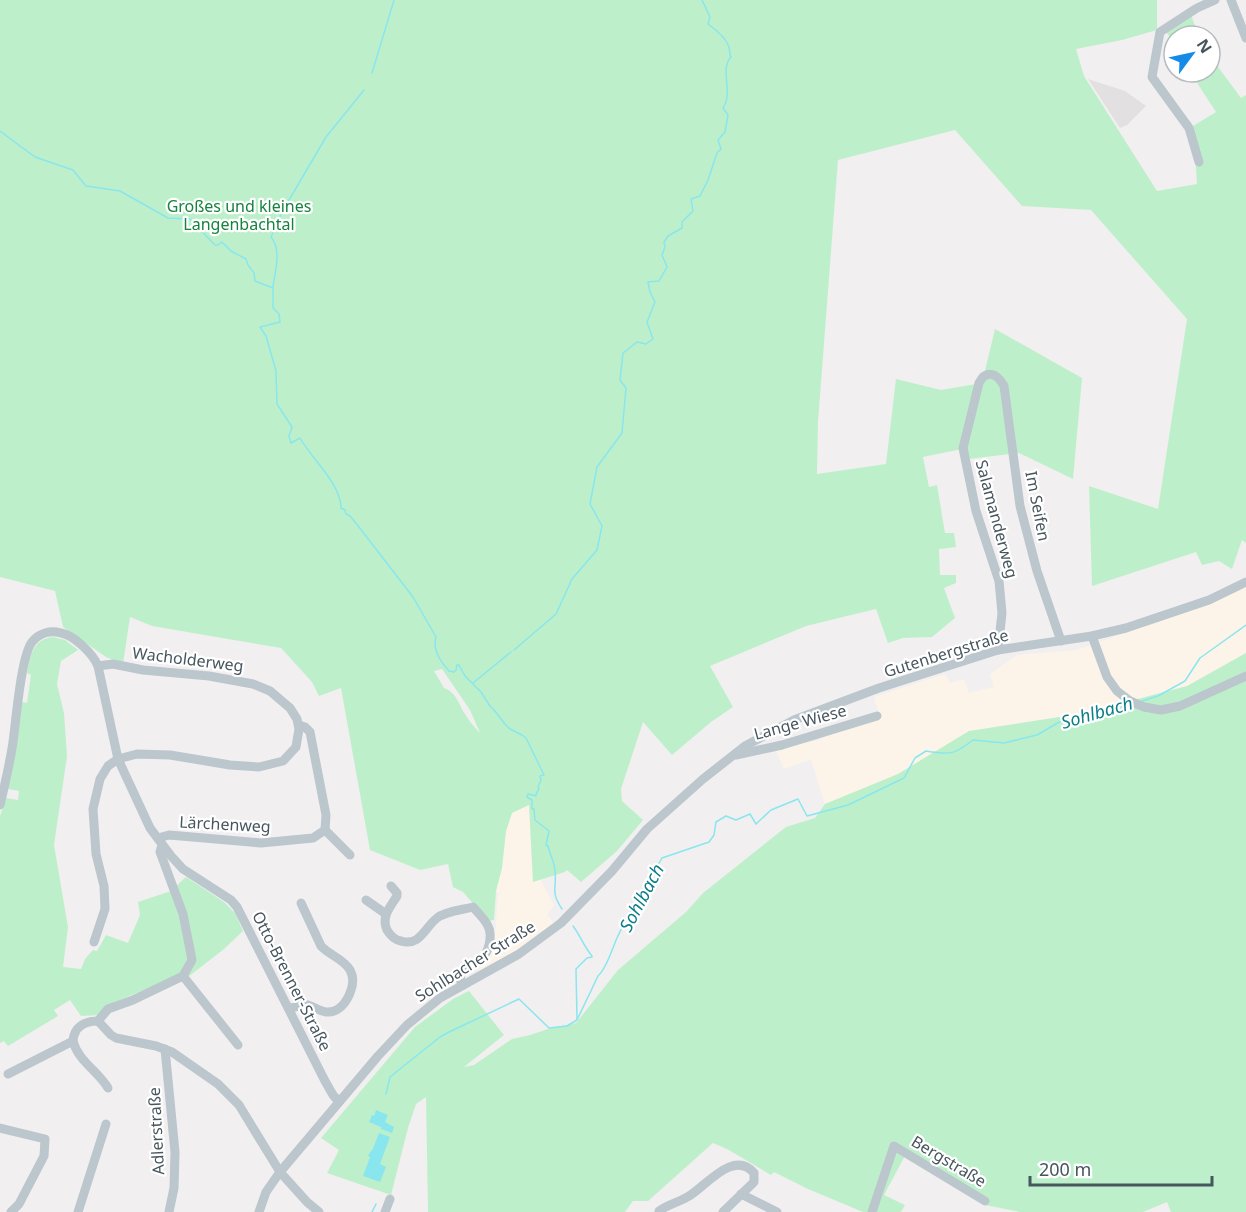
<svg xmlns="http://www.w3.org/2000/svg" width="1246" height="1212" viewBox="0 0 1246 1212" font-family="'Noto Sans',sans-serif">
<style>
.commercial{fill:#fdf4e9}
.education{fill:#e3e0e2}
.green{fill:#bdf0ca;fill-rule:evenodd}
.water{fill:#89e6ee}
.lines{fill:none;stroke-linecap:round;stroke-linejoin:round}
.stream{stroke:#89e6ee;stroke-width:1.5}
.minor{stroke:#bbc6cd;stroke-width:9}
.labels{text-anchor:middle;stroke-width:4.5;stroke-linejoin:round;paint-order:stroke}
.park-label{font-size:16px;fill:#15823d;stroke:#fff}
.street-label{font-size:16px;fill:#47565e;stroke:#fff}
.water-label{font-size:18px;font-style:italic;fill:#0b7e88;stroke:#fff}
</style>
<rect width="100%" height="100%" fill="#f2eff0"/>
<!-- commercial -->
<g class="commercial">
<path d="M1246,583v70l-59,33 -102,27 -116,18 -71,43 -73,30 -14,-45 -27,10 -9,-20 41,-8 63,-27 -5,-17 71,-23 5,9 14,-4 5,14 25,-6 -4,-13 27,-19 60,-5 134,-47z"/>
<path d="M529,804l4,77 7,-2 14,26 -7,10 7,8 -78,55 20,-51 2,-35 -2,-1 6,-22 4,-38 6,-18z"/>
</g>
<!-- education -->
<path class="education" d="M1088,79l37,12 21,15 -19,19 -7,3z"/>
<!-- green -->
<g class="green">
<path d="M0,0h1157v30l-35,10 -46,9 8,27 73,115 40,-7 -4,-58 23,-14 -26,-40h20v-16l31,42 5,-3v448l-4,-3 -10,29 -13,-8 -17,4 -6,-13 -104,34 -3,-100 69,23 29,-190 -96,-109 -69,-4 -67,-76 -117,30 -20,262 -1,52 69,-10 10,-85 45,11 41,-7 13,-54 87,49 -9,101 -54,-26 -50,6 -7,-10 -39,8 6,30 8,-2 8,48h9l2,14 -17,2 1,26h16v8l-12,5 11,30 -23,19 -29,1 -15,5 -12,-34 -70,17 -96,40 23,41 -22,15 -39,33 -29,-33 -22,67 1,12 21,19 -26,31 -36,31 -14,-12 -2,2 -32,10 -4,-77 -17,8 -6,18 -4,37 -6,23 -2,29 -6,1 -25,-29 -10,-5 -5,-23 -28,6 -50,-20 -29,-162 -22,8 -7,-14 -31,-34 -129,-22 -22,-9 -7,47 -17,-7 -43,-30 -8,-36 -55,-14zM442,669l28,41 10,23c-5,-5 -11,-12 -15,-19 -7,-11 -8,-21 -21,-26l-10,-17z"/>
<path d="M1189,10l10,26h-25v8l-11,-18z"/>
<path d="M53,637l12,3 13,10 -17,11 -4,23 7,29 3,43 -13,89 14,82 -5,40 18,2 4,-10 8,-9 4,1 9,-16 22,8 12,-28 -2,-13 33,-11 15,-14 38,25 11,11 8,18 -19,18 -36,28h-13l-60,25 -15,13 -19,1 -11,-16 -16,10 4,6 -50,30 -4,-5 -4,2v-227l6,-18 12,2 1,-9 -11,-2 14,-87 5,1 4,-28 -4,-2c3,-17 6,-34 26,-36z"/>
<path d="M1246,653v559h-75l-4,-10 -24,10h-123l-35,-7 -78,-53 -23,43 21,10 -4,7h-38l-55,-23 -34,-17 -3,3 -44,-26 -14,-6 -65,58h-15l-8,11h-197l-2,-115 -10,7 -8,24 -17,67 -64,-22 12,-23 -18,-12 94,-111 38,-28 16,-8 35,44 -40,32 10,-2 38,-26 18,-4 18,-6 28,-6 42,-53 68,-58 17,-19 83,-66 29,-9 10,-14 73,-30 71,-43 116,-18 102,-27z"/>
</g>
<!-- water -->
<g class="water">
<path d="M376,1110l12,5 -3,7 9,5 -2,6 -11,-4v-2l-12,-5 3,-7 2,1z"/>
<path d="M379,1133l11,4 -10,27 6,3 -6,15 -17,-6 7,-19 -2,-1 3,-5h1z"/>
</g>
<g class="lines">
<!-- stream -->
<g class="stream">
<path d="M372,73l22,-73"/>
<path d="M0,131l35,26 38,13 13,16 34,5 48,27 22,1 25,26h3l4,-3 9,9 15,8 2,6 6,8 1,8 18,7v20l6,6 1,8 -20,5 6,9 10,35 1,33 15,23 -3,9 2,7 9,-5c11,20 41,46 41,70l4,2 1,4 4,2 9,11 54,70 23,40c-4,13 5,25 13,34l5,1 2,-2 1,-5h2l6,11 16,16 9,14 4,4 11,14 5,5 12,6 4,3 18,37 -4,1 1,4 -3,7 1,2 -3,5v2l-8,-2 -1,3 5,3v9h2l1,11 14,11 -3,14 2,1c2,9 6,15 7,24 2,19 -5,21 7,39"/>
<path d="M273,287c2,-16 9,-37 -2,-50l11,-25 44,-75 38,-47"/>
<path d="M514,650l42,-36 16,-35 25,-29 5,-24 -12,-22 7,-37 25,-34 4,-45 -6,-8 3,-27 14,-11 9,2 7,-5 -6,-17 8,-20 -5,-10 -2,-10 11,-1 8,-14 -5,-12 3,-8 -1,-5 4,-6 14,-8v-6l11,-11 -2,-12 9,-3 8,-16 9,-27 4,-4 -3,-9 7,-8 3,-17 -5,-7c11,-16 -4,-38 8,-51 -2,-3 -1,-7 -2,-10 -3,-9 -14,-18 -21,-23l2,-7 -8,-17"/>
<path d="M473,683l38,-31"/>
<path d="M1142,701l16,-5 27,-15 15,-23 46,-33"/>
<path d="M573,926c7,9 11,21 19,30v1l-5,1 -11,11 1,50"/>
<path d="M386,1094l4,-17 50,-40 9,-5 70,-33 30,29 18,-2 10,-6 21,-44c9,-8 14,-27 19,-38 13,-28 30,-54 45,-80l47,-16 5,-7 2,-13 10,-6 10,4 14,-6 6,10 15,-14 27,-11 9,17 41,-11 56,-27 11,-20 11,-7c24,4 28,4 47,-11l31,3 33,-8 24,-14 19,1 13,-12 21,2 15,-6"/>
<path d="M372,1212l4,-8"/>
</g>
<!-- minor -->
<g class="minor">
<path d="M1231,0l15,38"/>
<path d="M1199,162l-10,-34 -37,-51 8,-45 37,-24 18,-8"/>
<path d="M1092,636l15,41 10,14 13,10 14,6 17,3 19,-4 66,-30"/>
<path d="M998,650l4,-37 -3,-32 -23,-70 -13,-63 16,-65c7,-14 18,-10 25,3l16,120 17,65 24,70"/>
<path d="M299,725l6,2 5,5 16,83 -1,15"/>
<path d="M736,755l46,-10 95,-29"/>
<path d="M0,805c5,-21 10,-42 13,-63 3,-21 8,-86 19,-100 7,-9 18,-12 29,-9 13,2 32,21 37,33l20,93 32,69 21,28 12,13 48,31 6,7 88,174 8,14 6,7"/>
<path d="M158,838l11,-3 92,8 52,-5 12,-8 25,25"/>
<path d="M162,845l-2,7 23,62 9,46 -9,16 -50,24 -25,9 -10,12 13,14 5,3 40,8 16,6 46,32 21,21 41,67 27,30 12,10"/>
<path d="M391,886l6,7v3c-7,11 -16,21 -10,34 3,5 8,10 14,11 19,6 24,-14 36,-23 9,-7 25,-8 36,-11 4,5 12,12 15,19 5,10 1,28 -9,35 -8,5 -13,5 -19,14l1,7 2,3"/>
<path d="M366,900l20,14"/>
<path d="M94,942l11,-33 -1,-23 -8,-32 -3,-45 7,-30 8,-13 10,-7 19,-5 33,1 60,10 29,2 24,-6 13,-14 3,-18 -2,-10 -7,-11 -20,-17 -17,-7 -44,-8 -66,-6 -30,-6 -15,2"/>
<path d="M183,976l55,69"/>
<path d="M289,1009c6,-2 13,-5 19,-4 6,2 12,6 18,7 12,1 20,-9 24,-19 3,-7 4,-16 0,-23 -6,-11 -21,-15 -29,-24l-20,-43"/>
<path d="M73,1041c1,-14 11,-20 25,-20"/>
<path d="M165,1049l10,103 -1,36 -5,24"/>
<path d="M8,1074l65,-33c5,20 25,30 35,47"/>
<path d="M0,1128l45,11 -1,17 -25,48 -8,8"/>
<path d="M741,1194l36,18"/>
<path d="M659,1211c9,-7 21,-9 30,-15 17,-10 45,-47 65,-23v9l-31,30"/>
<path d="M78,1212l28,-88"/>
<path d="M259,1212l7,-20 14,-20 98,-116 29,-31 33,-27 79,-44 42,-31 51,-52 35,-42 56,-50 42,-33 49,-26 85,-32 119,-38 94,-14 34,-8 83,-28 37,-18"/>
<path d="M385,1212l5,-13"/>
<path d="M872,1212l22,-66 91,55"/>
</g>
</g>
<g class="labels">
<!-- park labels -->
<g class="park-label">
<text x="239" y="212">Großes und kleines<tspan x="239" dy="18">Langenbachtal</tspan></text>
</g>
<!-- street labels -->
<g class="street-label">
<text transform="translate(1038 506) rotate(79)" y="6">Im Seifen</text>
<text transform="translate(997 519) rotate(75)" y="6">Salamanderweg</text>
<text transform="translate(946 653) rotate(-17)" y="6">Gutenbergstraße</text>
<text transform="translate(188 659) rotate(7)" y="6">Wacholderweg</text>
<text transform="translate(800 722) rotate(-15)" y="6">Lange Wiese</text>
<text transform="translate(225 824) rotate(3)" y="6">Lärchenweg</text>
<text transform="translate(475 961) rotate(-32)" y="6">Sohlbacher Straße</text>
<text transform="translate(292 981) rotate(63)" y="6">Otto-Brenner-Straße</text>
<text transform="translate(156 1131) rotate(-93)" y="6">Adlerstraße</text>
<text transform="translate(949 1161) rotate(31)" y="6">Bergstraße</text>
</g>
<!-- water labels -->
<g class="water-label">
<text transform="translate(1097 713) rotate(-16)" y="6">Sohlbach</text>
<text transform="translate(642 898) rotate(-62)" y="6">Sohlbach</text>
</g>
</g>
<!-- north arrow -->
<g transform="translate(1192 54) rotate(57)"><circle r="28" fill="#ffffff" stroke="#b5bbbf" stroke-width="1.5"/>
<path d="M0-4.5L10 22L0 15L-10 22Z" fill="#148ce7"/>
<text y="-9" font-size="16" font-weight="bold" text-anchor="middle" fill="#47565e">N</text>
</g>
<!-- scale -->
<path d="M1030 1176v9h182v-9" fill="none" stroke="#47565e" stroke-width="3"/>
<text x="1039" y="1176" font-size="18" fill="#47565e" stroke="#ffffff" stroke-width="4.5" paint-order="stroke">200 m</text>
</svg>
